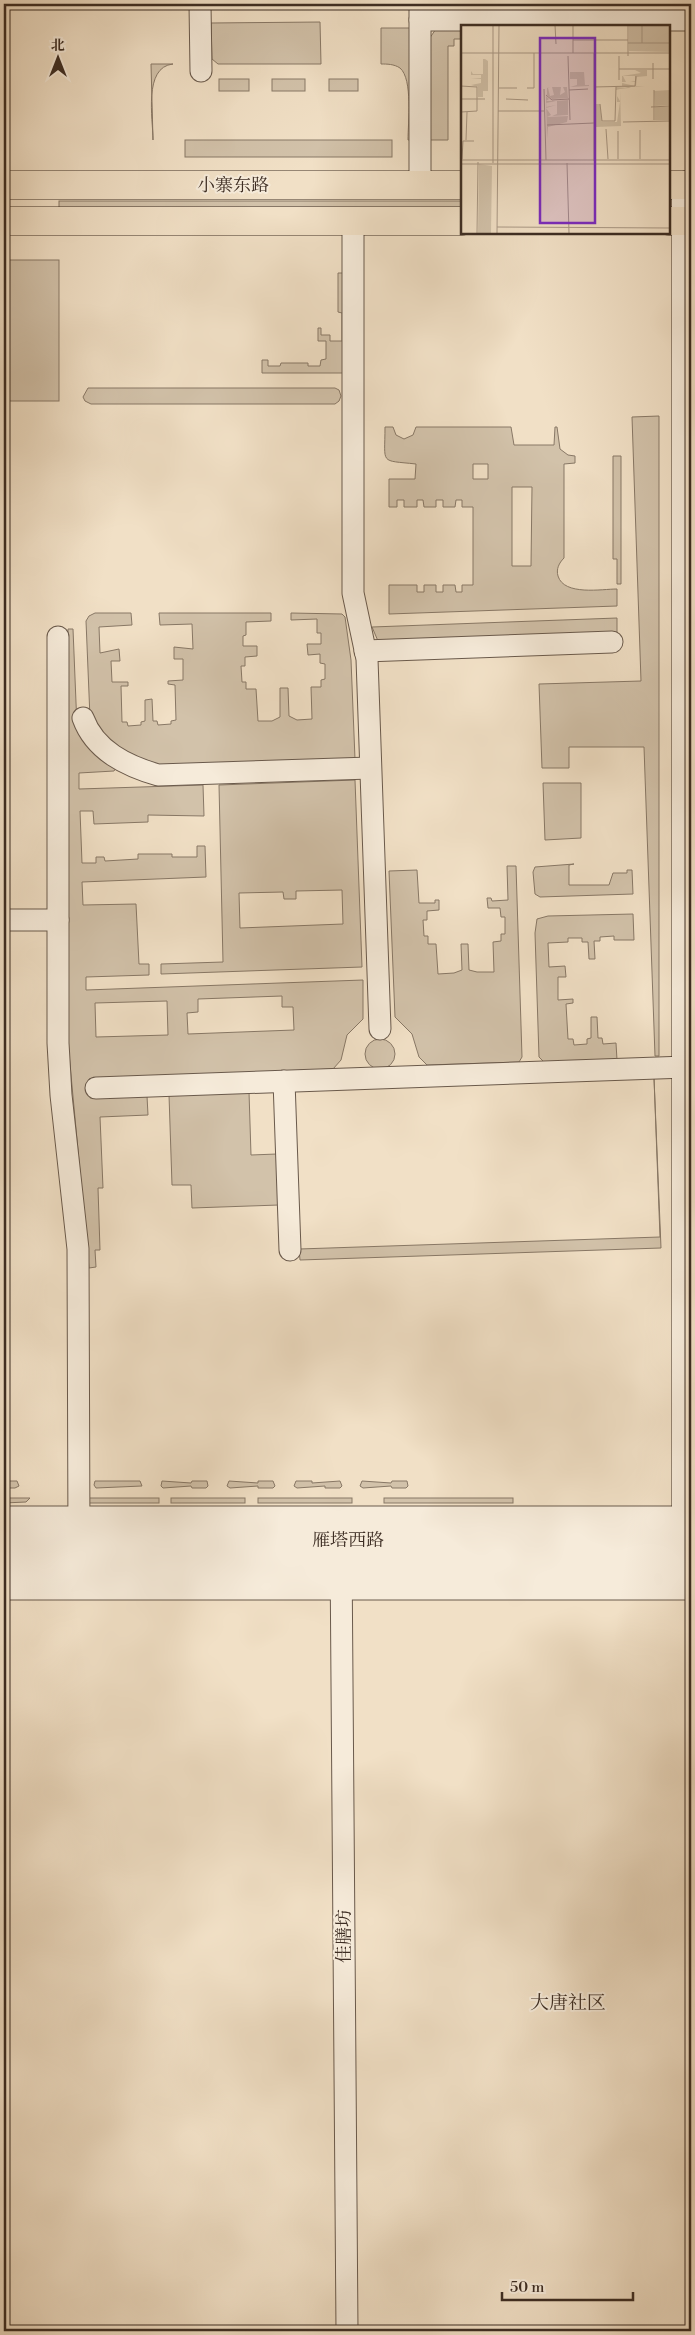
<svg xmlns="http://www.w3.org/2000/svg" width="695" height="2335" viewBox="0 0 695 2335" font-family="'Libre Bodoni','Noto Serif SC',serif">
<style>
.green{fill:#d2c2aa;stroke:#887866;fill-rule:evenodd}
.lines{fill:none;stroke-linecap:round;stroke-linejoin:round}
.street-casing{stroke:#6a5a4c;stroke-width:23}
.secondary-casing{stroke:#3d2d23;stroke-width:29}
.primary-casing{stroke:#3d2d23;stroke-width:29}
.street{stroke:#f6ebda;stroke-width:21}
.secondary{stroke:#f6ebda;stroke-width:28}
.primary{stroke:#f1e0c6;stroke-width:28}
.labels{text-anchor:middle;stroke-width:4;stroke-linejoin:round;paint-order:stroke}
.street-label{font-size:18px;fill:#3d2d23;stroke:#f6ebda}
.neighbourhood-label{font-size:19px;fill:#3d2d23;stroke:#f6ebda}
.inset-road{fill:none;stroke:#a99885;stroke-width:1}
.view{fill:#7b2cbf;fill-opacity:0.15;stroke:#7b2cbf;stroke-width:2.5}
.inset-edge{fill:none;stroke:#3d2d23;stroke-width:2.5}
</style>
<rect width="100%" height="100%" fill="#f1e0c6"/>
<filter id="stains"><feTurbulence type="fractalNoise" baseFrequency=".004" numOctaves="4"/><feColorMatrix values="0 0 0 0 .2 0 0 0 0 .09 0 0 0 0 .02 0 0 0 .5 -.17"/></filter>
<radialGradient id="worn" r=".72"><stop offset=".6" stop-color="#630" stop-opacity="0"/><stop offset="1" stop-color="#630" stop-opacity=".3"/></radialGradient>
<!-- green -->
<g class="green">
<path d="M518,4h173v9l-171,-3z"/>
<path d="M320,22l1,42h-103l-6,-5 -1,-36z"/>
<path d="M462,26v13h-8v7h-6v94h-20l1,-101 7,-10z"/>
<path d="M381,28h30v112h-3c0,-17 5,-61 -8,-72 -6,-4 -13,-4 -19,-4z"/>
<path d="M151,64h22c-30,3 -20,55 -20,76z"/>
<rect x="219" y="79" width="30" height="12"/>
<rect x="272" y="79" width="33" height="12"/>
<rect x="329" y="79" width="29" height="12"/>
<rect x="185" y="140" width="207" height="17"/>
<rect x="59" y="201" width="403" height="9"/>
<rect x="4" y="260" width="55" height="141"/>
<path d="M338,273h7v100h-83v-13h6v6h12l1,-3h27v3h12l1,-6 5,-1v-18h-8v-13h3v7h9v6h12v-28l-4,-1z"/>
<path d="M88,388h247l4,2 2,6 -2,5 -4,3h-244l-6,-3 -2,-4z"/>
<path d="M659,416v640h-4l-11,-309h-75v21h-27l-3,-84 102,-3 -9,-264z"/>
<path d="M385,427h8l3,8 8,4 9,-4 3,-8h95l3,18h40l1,-18h2l3,22 8,6 7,1v7l-11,1v94c-5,5 -8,11 -6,18 6,20 44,13 59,13v17l-228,8v-29h28v7h7v-7h12v7h7v-7h12l1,7h6v-7h11v-78h-11v-7h-6l-1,7h-12v-7h-7v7h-12l-1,-7h-6v7h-13v-7h-7v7h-8v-28h26l1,-15c-37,-4 -31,1 -31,-37zM473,464h15v15h-15zM512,487h20l-1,79h-19z"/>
<path d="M613,456h8v128h-4v-25h-4z"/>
<path d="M95,613h36l1,12 -33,2 1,26 19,-4 1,12h-9l1,21h16v4h-7l1,36h5l1,4 13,-1v-3l4,-1v-21l7,-1 1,22h4l1,4 13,-1v-3l5,-1 -1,-35 -7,-1v-3l15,-1v-21h-9v-12l19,2 -1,-25 -32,1 -1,-12h112v8l-25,1v13l-3,1v10h14v10l-12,1v9h-4l1,16h4v7h10l2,32h14l8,-4v-29h8l1,28 8,4 15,-1 -1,-32h10v-7l4,-1v-15l-5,-1v-9l-12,1 -1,-11h14v-11h-4v-14l-26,1v-7l51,1 3,3 6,43 4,99 -205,7 -34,-17 -26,-31 -4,-97 3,-5z"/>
<path d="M617,618v15l-239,8 -6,-14z"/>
<path d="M68,629h5l4,98 39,41 -2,3 -35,2v16l124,-4 1,31 -56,-1v7l-54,2 -1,-13h-13l2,52h14v-6h8l1,4 33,-2v-5h34v3h25v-11h8l1,31 -124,5 1,23 53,-1 3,60h10v11l-63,2v13l277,-10v39l-16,16 -6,25 -8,9 -244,10 1,19 57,-2 1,19 -48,2 3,71h-5l2,62h-5l1,17 -7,1 -21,-225zM282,996v11h11l1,23 -106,4 -1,-21 11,-1v-13zM167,1001l1,34 -72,2 -1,-34z"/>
<path d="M355,780l7,187 -201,7v-10l62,-2 -4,-177zM342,890l1,34 -103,4 -1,-35 44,-1 1,7h12v-8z"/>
<path d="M543,783h38v55l-36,2z"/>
<path d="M574,864l-5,1v20h40l4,-12h14v-3h5l1,24 -93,3 -5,-3 -2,-22 2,-5z"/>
<path d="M507,866h9l6,191 -3,5 -92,3 -8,-8 -7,-23 -17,-17 -6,-146 28,-1 2,33h16v-3h4v10l-12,1v9h-4l1,16h4v8h8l2,30 16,-1 8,-3 -1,-26h7l1,26 8,2h17l-1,-30 8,-1v-7h4v-17h-4l-1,-9h-12l-1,-10h4l1,3 16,-1z"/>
<path d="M633,914l1,26h-20v-4l-14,1v4h-6l1,18h-6l-1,-17h-6v-4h-14v4l-20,1 1,24 16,-1 1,11h-8v23l15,-1v4l-7,1 2,35h5l1,6 13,-1v-5l4,-1v-21h6l1,21h4l1,6 13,-1 1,17 -73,2 -5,-5 -4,-124 2,-14 11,-3z"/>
<circle cx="380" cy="1054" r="15"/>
<path d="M654,1078l7,170 -361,12 -1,-11 361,-12z"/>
<path d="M249,1092l2,63 26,-1 2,51 -87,3 -1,-23h-19l-3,-90z"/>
<path d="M4,1481h13l2,5 -4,2h-11z"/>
<path d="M95,1481h45l2,5 -46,2 -2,-3z"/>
<path d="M162,1481l29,2 1,-2h15l1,5 -2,2h-14l-1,-2 -28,2 -2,-2z"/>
<path d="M229,1481l29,2v-2h15l2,5 -2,2h-15v-2l-28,2 -3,-2z"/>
<path d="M296,1481h16v2l28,-2 2,5 -2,2h-15v-2l-28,2 -3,-2z"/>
<path d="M362,1481l29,2 1,-2h15l1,5 -2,2h-14l-1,-2 -28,2 -3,-2z"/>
<path d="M4,1498h26l-4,4 -22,1z"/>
<rect x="88" y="1498" width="71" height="5"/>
<rect x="171" y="1498" width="74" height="5"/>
<rect x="258" y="1498" width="94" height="5"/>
<rect x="384" y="1498" width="129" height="5"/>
</g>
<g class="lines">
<!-- street casing -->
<g class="street-casing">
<g id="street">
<path d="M200,4l1,67"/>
<path d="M420,4v181"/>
<path d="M420,20h271"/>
<path d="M353,221v372l14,66 13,370"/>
<path d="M58,637v406l3,52 17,154 1,291"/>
<path d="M365,651l247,-9"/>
<path d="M83,718c12,33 44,48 75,57l212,-7"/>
<path d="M4,920h54"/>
<path d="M284,1081l6,169"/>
<path d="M96,1088l590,-21"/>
<path d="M4,1517h687"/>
<path d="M341,1553l6,778"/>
<path d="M4,1589h687"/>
</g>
</g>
<!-- secondary casing -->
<g class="secondary-casing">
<g id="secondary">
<path d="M686,185v1382"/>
<path d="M4,1540h687"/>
<path d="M4,1567h687"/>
</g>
</g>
<!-- primary casing -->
<g class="primary-casing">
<g id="primary">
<path d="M4,185h458"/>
<path d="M669,185h22"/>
<path d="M4,221h458"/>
<path d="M669,221h22"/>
</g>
</g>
<!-- street -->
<use href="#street" class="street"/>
<!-- secondary -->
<use href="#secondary" class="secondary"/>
<!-- primary -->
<use href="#primary" class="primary"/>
</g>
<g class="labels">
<!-- street labels -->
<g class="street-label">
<text x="233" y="191">小寨东路</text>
<text x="348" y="1546">雁塔西路</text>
<text transform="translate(344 1936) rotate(-90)" y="6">佳膳坊</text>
</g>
<!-- neighbourhood labels -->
<g class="neighbourhood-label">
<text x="568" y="2009">大唐社区</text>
</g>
</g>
<!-- overview -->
<g transform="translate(461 25)">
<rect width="209" height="209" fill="#f1e0c6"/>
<path d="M168,0h41v27l-41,-1zM0,34h24l3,2v30h-5v6h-5v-10l-7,-2 10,-2v-4l-10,-1h10v-3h-10v-4l2,3h10v-15zM174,45h12v6l-10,1 -1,9h9l-14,1 -2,1 -9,1 1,37 -25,1 -1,-23h5l2,18h15l3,-20h-3v-6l3,5v-12l-4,1v-3l12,1 -6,-2v-3l13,3v-4l-5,-1h5v-5h-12l3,6h-4v-6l19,-3zM109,47h14l1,13h4v-10v11l-19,1 7,-2v-6h-7zM89,62l-2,1 2,8 4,-1 -2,-8h9l-1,8 5,-3 -2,-5h4l1,11 -16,1 -5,-4v-7zM209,65v15l-15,1 -1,-15zM85,71l3,3 -3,2h10l-10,2v4l10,-2 -10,3 5,7 -4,2 21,-1 -1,6 -19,5 -1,12zM107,75v15l-16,1 5,-2v-13zM194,82h15v13h-15zM18,139l13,2 -1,67h-13z" fill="#d2c2aa"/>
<path class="inset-road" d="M32,0v138M94,0l1,19M112,0v28M181,0v18M112,15h55M167,18h42M0,28h209M133,28v108M107,31l2,64M158,31v24M167,31v-31M192,38v16M158,44h51M0,61l16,1v24l-16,1M133,62l41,-1 1,-10M38,63h18M66,63h7v-35M83,64l2,71M108,65l19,-1M193,65v30M85,70l6,5 17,-1M0,74h24M45,74l22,1M139,79l2,17h13l1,-34M190,82l19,-1M37,86h46M162,97l47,-1M86,100l47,-2M145,104l2,30M179,105v29M5,115l1,-28M1,134l1,-18h11M157,134v-28M0,135h209M106,138l2,70M0,139h209M36,202l173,1M16,208l1,-71M36,208l2,-208"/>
<path class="view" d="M79,13h55v185h-55z"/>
<rect width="209" height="209" class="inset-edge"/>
</g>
<!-- margin -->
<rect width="695" height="2335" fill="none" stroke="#f1e0c6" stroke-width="20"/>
<rect x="5" y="5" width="685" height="2325" fill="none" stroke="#3d2d23" stroke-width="2.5"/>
<rect x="10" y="10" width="675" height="2315" fill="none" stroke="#3d2d23"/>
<!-- north arrow -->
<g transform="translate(58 58)" stroke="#f6ebda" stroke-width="4" paint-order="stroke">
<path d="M0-4L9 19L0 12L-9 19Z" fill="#3d2d23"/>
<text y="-8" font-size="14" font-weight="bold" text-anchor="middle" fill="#3d2d23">北</text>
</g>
<!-- scale -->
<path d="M502 2292v8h131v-8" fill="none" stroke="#3d2d23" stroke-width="2.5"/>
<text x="510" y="2292" font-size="15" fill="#3d2d23" stroke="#f6ebda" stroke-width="4" paint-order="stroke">50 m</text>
<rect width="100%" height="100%" filter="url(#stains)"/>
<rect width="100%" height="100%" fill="url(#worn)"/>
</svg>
